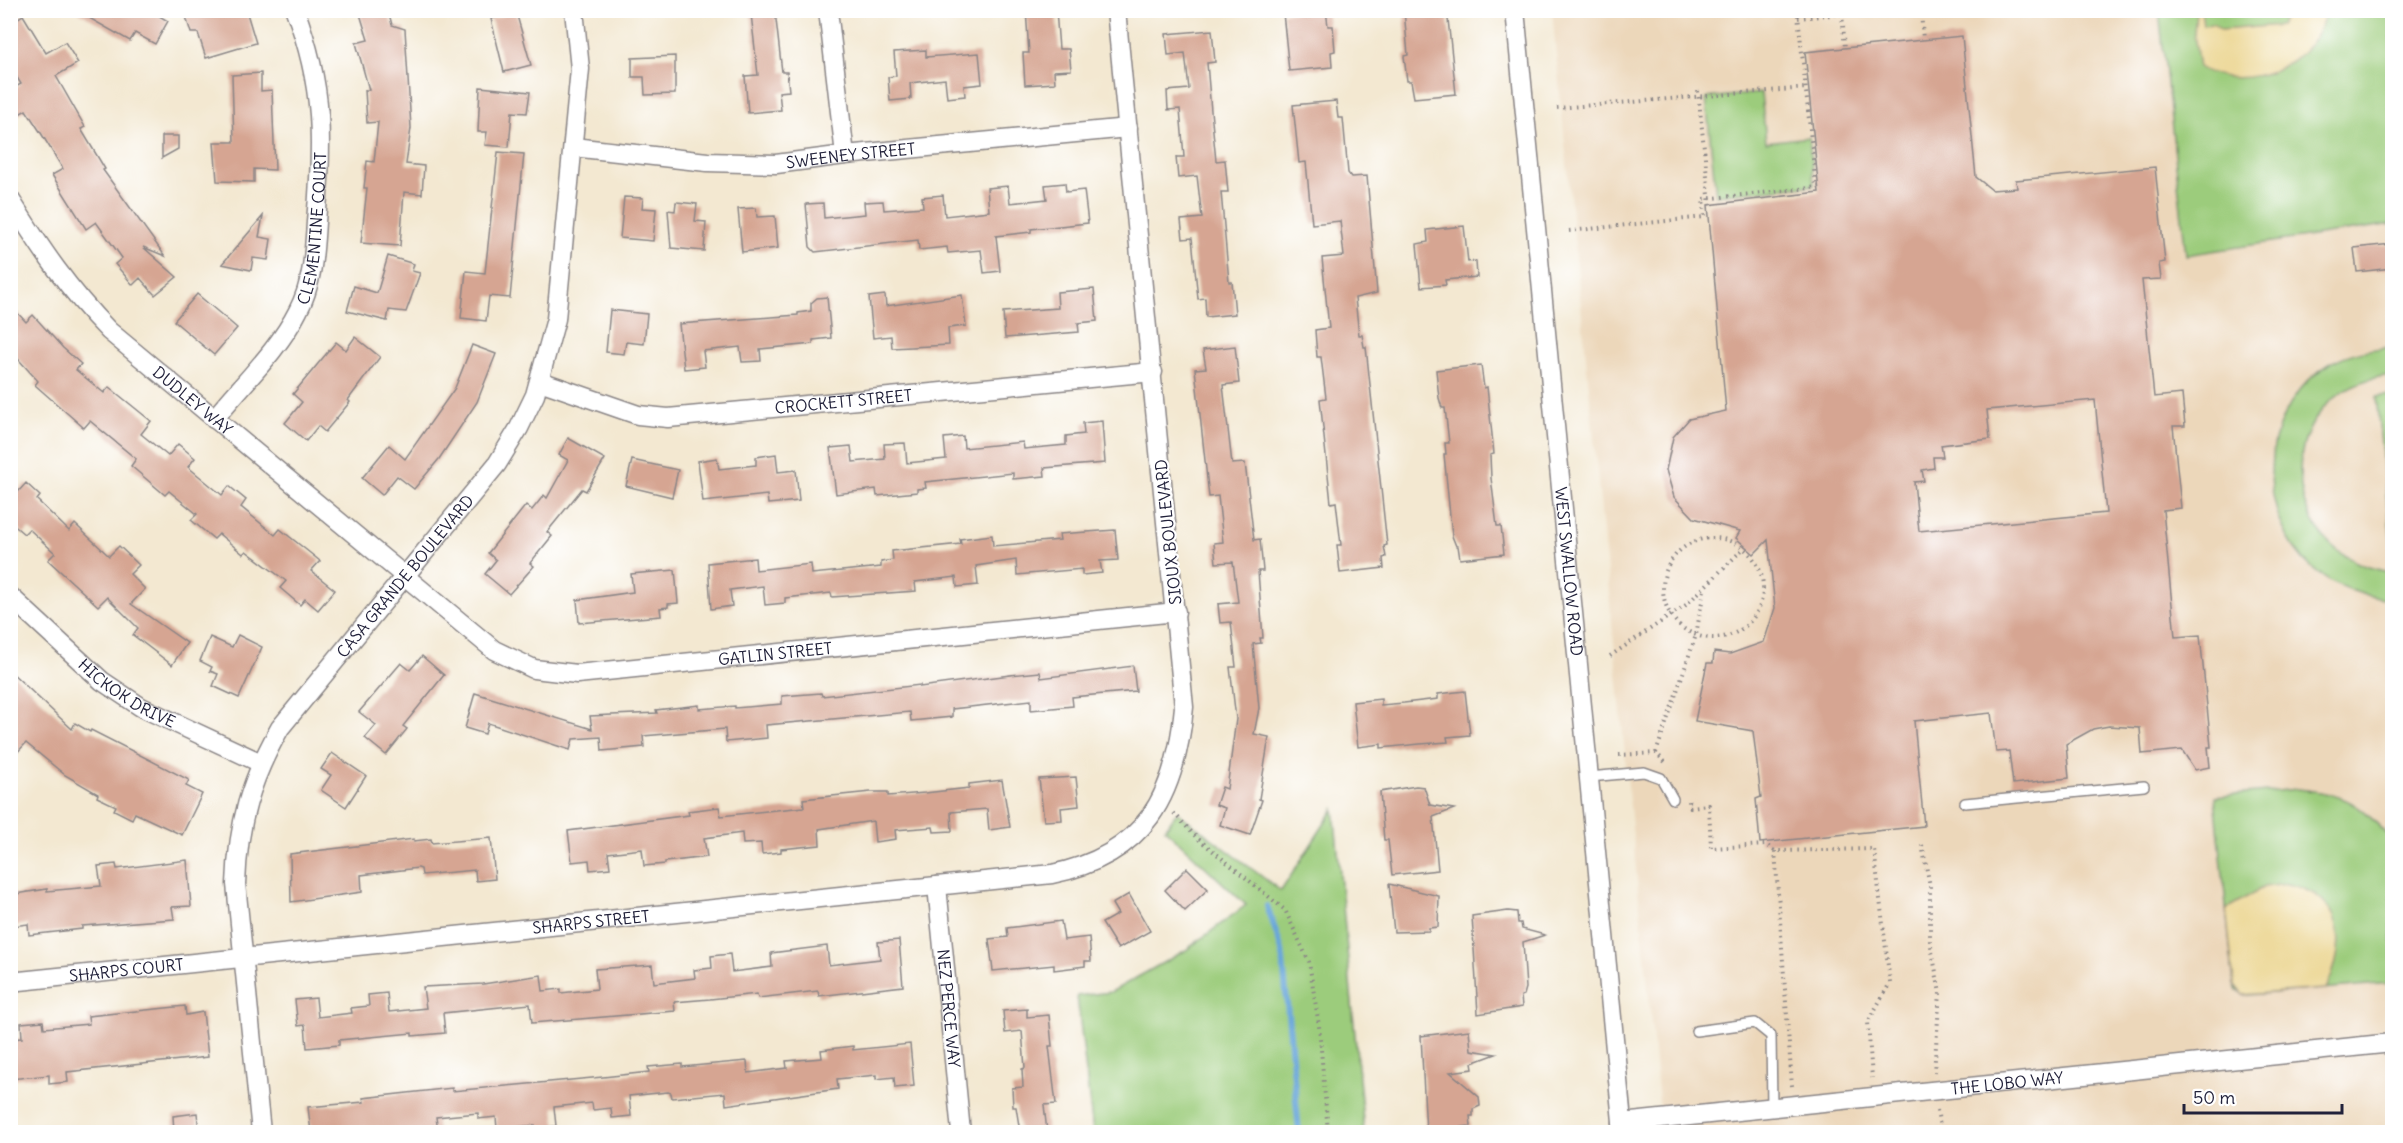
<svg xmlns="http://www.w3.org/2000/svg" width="2403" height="1143" viewBox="0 0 2403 1143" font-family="Delius,sans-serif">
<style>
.built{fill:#ecd7ba}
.green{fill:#9ccc7b;stroke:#5f775b;stroke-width:1.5}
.sand{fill:#eeda9e;stroke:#887e6c;stroke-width:1.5}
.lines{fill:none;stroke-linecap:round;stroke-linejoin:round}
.stream{stroke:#68a6da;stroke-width:6}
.building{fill:#d6a592;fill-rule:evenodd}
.lane-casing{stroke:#8a8586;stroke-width:12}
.street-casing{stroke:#8a8586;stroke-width:21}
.path{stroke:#8a8586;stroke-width:4;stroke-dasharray:1.5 4.5;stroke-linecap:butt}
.lane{stroke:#fff;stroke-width:9}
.street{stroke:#fff;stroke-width:18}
.labels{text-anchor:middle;stroke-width:4.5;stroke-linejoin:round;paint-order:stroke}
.street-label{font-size:16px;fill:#22223b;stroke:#fff}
</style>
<rect width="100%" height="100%" fill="#fff"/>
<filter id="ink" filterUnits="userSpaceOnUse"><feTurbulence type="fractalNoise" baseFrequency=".0167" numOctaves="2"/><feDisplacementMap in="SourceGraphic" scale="12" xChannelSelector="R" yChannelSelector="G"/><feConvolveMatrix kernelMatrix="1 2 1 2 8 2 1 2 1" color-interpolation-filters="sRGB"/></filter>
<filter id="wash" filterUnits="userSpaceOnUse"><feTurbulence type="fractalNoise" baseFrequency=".008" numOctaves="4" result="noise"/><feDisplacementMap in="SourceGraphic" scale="24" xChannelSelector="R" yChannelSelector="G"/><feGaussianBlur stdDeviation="1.35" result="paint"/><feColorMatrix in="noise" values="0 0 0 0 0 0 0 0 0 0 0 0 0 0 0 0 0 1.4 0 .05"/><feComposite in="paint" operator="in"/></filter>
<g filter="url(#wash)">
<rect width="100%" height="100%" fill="#f3e8d1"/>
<!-- built -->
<path class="built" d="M1552,11h840v1121h-730z"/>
<!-- green -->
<g class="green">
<path d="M2159,11h233v213l-206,31z"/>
<path d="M1761,93l5,49 43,-5 5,48 -98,10 -10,-97z"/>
<path d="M2392,347v28c-124,13 -121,182 0,197v28h-3c-31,-5 -64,-17 -86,-41 -51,-59 -40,-155 28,-196 18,-11 41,-14 61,-16z"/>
<path d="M2392,395v154l-16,-152z"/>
<path d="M2298,789c51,5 60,15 94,50v144l-144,12 -11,-4 -3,-7 -19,-187z"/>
<path d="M1334,809l30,323h-271l-16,-136 34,-4 75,-42 60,-45 -81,-76 12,-17 104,79z"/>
</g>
<!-- sand -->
<g class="sand">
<path d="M2196,11h5l2,14 10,-1 8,6 59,-5 4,-6v-8h42c-3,11 -8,23 -16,33 -24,31 -78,45 -111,23l-5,-33z"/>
<path d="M2287,884c58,12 61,59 39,105l-83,6 -9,-11 -8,-75 38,-22z"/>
</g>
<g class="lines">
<!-- stream -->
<path class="stream" d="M1267,906l15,44 17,182"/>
</g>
<g id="blocks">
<!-- building -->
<g class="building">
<path d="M75,10h74l19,11 -13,23 -20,-11 -5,8z"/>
<path d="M184,10h36l2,6 24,-6 10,33 -50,15 -8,-25h-7z"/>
<path d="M373,10h15l4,15 13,4 6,99 -5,36 18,2 -2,28 -18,-2 -4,54 -39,-3 6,-55h-3l3,-27 7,1 4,-40 -11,1 -2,-33h4l-13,-47 12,-3 -8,-26z"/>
<path d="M1026,10h30l3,39h10l2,21 -17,1 1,12 -30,2 -2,-32h6z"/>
<path d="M1326,10l2,16h5l2,25 -4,1 1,15 -43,4 -6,-58z"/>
<path d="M1404,10h43l9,84 -42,4 -3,-17h-4l-3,-25 4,-1z"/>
<path d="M775,11l7,61h5l2,19 -10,1 2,18 -33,3 -3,-37 13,-1 -7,-61z"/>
<path d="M516,12l15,53 -27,7 -13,-53z"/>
<path d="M23,15l23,38 19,-11 13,21 -22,13 29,51 -4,2 24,40 -2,1 62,86 -22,-9 34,30 -22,18 -15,-17 -7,7 -18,-21 7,-6 -26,-36 -10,7 -34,-54 11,-6 -22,-36 -15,-23 -10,6 -6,-9v-17l11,-6 -11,-18v-43z"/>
<path d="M1212,30l3,32 -8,1 4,48 5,50 9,-1 3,32h-7l8,90h3l3,32 -29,3 -1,-19 -7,1 -6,-61 -9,1 -2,-19 21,-2 -5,-42 -19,2 -2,-21h8l-4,-48 -12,1 -1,-19 22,-2 -4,-36 -17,2 -2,-21z"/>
<path d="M1962,36l14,141 16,13 25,-2 -1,-8 139,-13 10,95 -6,1 2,16 -19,1 12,117 28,-3 3,32h-12l8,82 -18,2 12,127 25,-2 11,112h-3l2,20 -15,3 -13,-20 -40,4 -2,-26 -31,-2 -16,3 -27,15 3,34 -56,6 -4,-33 -13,1 -5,-39 -77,8 10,105 -164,17 -4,-44 5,-2 -8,-66 -58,-10 12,-58h6l1,-11 16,2 34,-12 11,-34 -7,-68 -14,14 -18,-16 4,-7 -46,-13 -20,-21 -8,-27 7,-33 16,-18 37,-8 -18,-206 111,-13 -14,-140zM2095,400l11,113 -187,18 -5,-49 10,-1 -2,-11 12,-2 -1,-11h10l-2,-12 49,-6 -3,-29z"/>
<path d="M926,50v7l53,-4 3,31 -18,2 1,10 -18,2 -2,-19 -35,4 1,16 -21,2 -2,-24 8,-1 -2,-24z"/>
<path d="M675,56v38l-30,1 -1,-18h-12v-19z"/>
<path d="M261,73v18l11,-1 3,80 -21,-1v13l-37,-1 -3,-39h20l-2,-67z"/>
<path d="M480,87l50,5 -3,21 -15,-1 -3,35 -24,-2 2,-13h-9z"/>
<path d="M1336,101l2,17h5l5,55 3,4 16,-1 10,117 -22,5 4,37h3l2,12h2l21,198 -3,1 2,11 -3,1 1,10 -44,5 -3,-28h4l-5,-43 -5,1 -11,-104 6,-1 -5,-41h-4l-2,-27 14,-2 -7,-70 22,-2 -4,-35 -28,3 -6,-62 -7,1 -6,-58z"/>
<path d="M162,136h16v13l-16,9z"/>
<path d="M498,152l26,2 -14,144 -21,-2 -3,25 -25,-3 5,-47 19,2z"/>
<path d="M1065,183l1,9 18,-2 4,33 -57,6v3l-35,4 4,35 -16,2 -3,-23 -33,3 -1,-6 -28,3 -1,-10 -103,12 -5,-5 -4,-43 17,-1 1,15 41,-4 -1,-12 19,-1 1,9 39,-3 -1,-10 21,-2 2,21 44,-5 -2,-23 21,-2 2,17 37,-4 -2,-14z"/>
<path d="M624,197l19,1 -1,10 14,1 -3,32 -33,-3z"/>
<path d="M676,202l21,2 -2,17 11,1 -2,29 -33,-3 -3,-38 7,1z"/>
<path d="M756,208l1,9 18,-1 3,32 -36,4 -4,-43z"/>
<path d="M263,216l-4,21 12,2 -3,21 -15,-2 -2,12 -29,-6z"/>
<path d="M1464,226l4,36 8,-1 1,16 -32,3 1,5 -25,2 -4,-43 11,-2 -1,-12z"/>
<path d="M2392,244v24l-35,4 -3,-24z"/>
<path d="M388,256l26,8 -2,7 8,2 -14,39 -17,-2 -2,11 -40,-10 7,-25 23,7z"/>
<path d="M1094,289l3,32 -19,2 1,9 -74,6 -2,-26 55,-4 -1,-16z"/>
<path d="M197,294l40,34 -23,27 -40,-34z"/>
<path d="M885,295l1,11 76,-11 4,31 -18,2 1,17 -57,3 -1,-12 -18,2 -4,-41z"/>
<path d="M827,297l4,41 -18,2v4l-53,5 1,12 -19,1 -2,-15 -37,4 2,16 -21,2 -5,-45 119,-9v-2l13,-2v-8l6,-5z"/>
<path d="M10,305l16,17 7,-7 30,33 18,16 -5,6 28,23 5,-6 42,34 -10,13 27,22 10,-12 17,14 -7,9 34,28 7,-9 17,14 -5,7 34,28 5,-6 40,32 -9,10 24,19 -17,20 -13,-11 -5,6 -20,-17 6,-7 -40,-30 -3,3 -24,-20 -5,5 -23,-19 6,-6 -28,-23 -4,4 -34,-29 5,-7 -46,-38 -6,7 -49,-43 3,-4 -28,-31z"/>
<path d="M610,310l37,4 -3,30 -18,-2 -2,12 -18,-2z"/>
<path d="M355,337l25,20 -32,43 2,2 -25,30 -7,-6 -12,15 -21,-18 17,-21 -9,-8 43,-52 10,8z"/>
<path d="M472,345l24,9 -19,48 -38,57 -25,30 -17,-13 -15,19 -20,-17 27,-33 16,14 50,-71z"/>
<path d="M1235,346l4,37 -16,2 9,79 13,-1 9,77 6,-1 3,32h-5l5,67h-3l1,5 -8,1 6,64 -5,26 15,3 -10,62 3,1 -12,35 -30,-10 5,-17 -9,-3 6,-18 5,2 9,-70 -6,-52h6l-5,-45 -11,1 -2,-19 20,-2 -5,-40 -17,1 -2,-20 9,-1 -5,-46 -9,1 -14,-128 11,-1 -3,-18z"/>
<path d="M1481,365l3,23 3,-1 7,67 -4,1 1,23 6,48h4l3,28 -44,5 -2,-13h-2l-4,-10 -8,-82h2l-1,-11h4l-4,-35h-3l-3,-10 -3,-28z"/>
<path d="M1102,421l3,42 -61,5 1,8 -32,3v-6l-88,9 1,6 -9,1v3l-40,4 -1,-7 -40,5 -6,-46 21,-2 2,16 32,-3 -1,-15 21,-1 2,20 39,-4 -2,-21 19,-2 1,12 59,-6 1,7 42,-4v-9l18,-2 -1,-11z"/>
<path d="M568,438l37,21 -19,32 -4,-2 -35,43 5,4 -22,27 4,3 -25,28 -24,-20 11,-14 -8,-7 38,-48 6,5 12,-15 3,3 21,-38 -9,-5z"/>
<path d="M776,454l2,18 18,-2 3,31 -31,3 -1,-9 -64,7 -5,-41 19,-3 2,11 37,-4v-8z"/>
<path d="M632,460l46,10 -6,27 -46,-11z"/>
<path d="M26,483l14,13 -3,4 32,31 6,-7 34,32 10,-10 20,19 -9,9 15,15 -14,15 56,39 -15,22 -39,-30 5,-7 -31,-31 -9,9 -50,-46 7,-7 -26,-24 -5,5 -14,-12v-37l8,7z"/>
<path d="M1115,530l3,30 -18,1 2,12 -20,2v-6l-65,6 -1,-15 -40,6 2,19 -21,2 -1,-10 -41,5 1,9 -84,6 -1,-4 -46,5v5l-20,2 -2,-19 -33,4 2,16 -21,3 -3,-46 47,-5 1,12 55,-6 1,10 69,-7v-5l12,-2 -1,-9 69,-7 -1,-5 32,-4 1,11 67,-6 -1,-6z"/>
<path d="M675,570l3,33 -10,1v3l-8,1 1,8 -82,7 -2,-23 56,-8 -2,-18z"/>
<path d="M238,635l24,12 -23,51 -26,-12 5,-12 -8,-3 2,-4 -12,-6 10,-24 22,10z"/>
<path d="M422,656l22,19 -41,51 4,3 -21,26 -21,-17 11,-13 -17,-13 42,-49 9,7z"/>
<path d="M1133,666l3,25 -64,6 1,9 -42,4v-10l-79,9v8l-41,4 -1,-9 -144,13 1,13 -41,4 -1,-13 -82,7 1,11 -42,4 -1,-14 -28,2 -3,11 -82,-27 -3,11 -20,-6 10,-35 117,36 -2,-13 67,-3 -1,-3 43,-5v4l36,-3v2l47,-4v-8l39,-3 1,3 98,-11v2l90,-12 30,-3 1,6z"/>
<path d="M10,671l62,58 3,-6 15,9 1,-2 98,50 -3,6 16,8 -20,41 -47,-22 -3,6 -18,-9 2,-4 -19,-9 1,-3 -33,-19 -39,-32 -16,17z"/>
<path d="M1465,691l5,44 -23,2 1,5 -28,2 -39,4v-4l-23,3 -5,-45 28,-3v6l23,-2 34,-4v-5z"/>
<path d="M332,753l34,23 -20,31 -25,-17 10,-15 -10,-6z"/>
<path d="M1076,777l3,29 -18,2 1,12 -18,1 -5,-42z"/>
<path d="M1002,780l8,47 -21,3 -2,-21 -36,3 1,19 -18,1 -1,-5 -38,3 1,9 -21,3 -2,-21 -54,8 1,16 -39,4v3l-19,2 -1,-11 -18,1 -1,-11 -38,5 3,19 -42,5v2l-21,2 -2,-17 -34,4 2,15 -20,2 -1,-10 -17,2 -4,-31 121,-16 -1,-4 31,-4 2,9 83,-9 -1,-8 68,-7h17v4l37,-3 44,-5v-4z"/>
<path d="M1416,786l8,1 6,18 24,4 -21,8 5,53 -46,5 -4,-35h-4l-4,-48z"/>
<path d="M491,838l4,41 -19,2 -1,-11 -53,5 -1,-6 -3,-1 -57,7 1,17 -71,10 -1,-48 124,-15v2l17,-2 1,4z"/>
<path d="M187,860l4,46 -19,1 2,12 -92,7v3l-53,6 -1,-11 -15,2 -3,-31 37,-6v2l54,-5 -3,-20 18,-2 1,5z"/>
<path d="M1187,868l21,21 -23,22 -20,-21z"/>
<path d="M1389,884l50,12 -1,31 -9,1v3l-35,1z"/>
<path d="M1129,894l21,37 -32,18 -16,-26 16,-9 -6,-10z"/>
<path d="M1508,911l9,1 1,11h3l1,6 23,6 -22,7 3,46 -2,7 -3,1 1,11 -44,7 -6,-98z"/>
<path d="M1061,921l3,19 25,-3 2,24h-6v5l-31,4v-5l-61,6 -4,-32 19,-2 -1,-9z"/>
<path d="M899,940l4,46 -84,10 -1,-5 -60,7 -1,-4 -47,5 -36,3 1,9 -143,12 -2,-19 -87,9 2,20 -33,3v-3l-73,7v5l-32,3 -2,-23 -7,1 -3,-26 21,-2 2,19 34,-4 -1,-5 18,-2 -1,-11 19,-2 2,19 37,-4 -3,-21 60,-3 58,-9 2,16 18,-2v4l36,-4 -2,-20 57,-4 2,18 41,-5 -1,-8 18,-2 -1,-12 19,-2 2,18 40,-5 -1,-14 56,-7 2,19 51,-6 -2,-17z"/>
<path d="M185,1006l1,9 17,-3 5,45 -141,15 1,10 -19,2v-9l-39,4v-40l12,-1 -1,-15 22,-2 1,7 45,-4 -1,-8z"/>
<path d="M1027,1009v8l22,-2 3,31h-3l7,58 -12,1 3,27h-27l-4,-25h-3l-1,-19 11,-1 -1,-18 3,-1 -3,-37 -17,2 -2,-22z"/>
<path d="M1469,1030l2,20 25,4 -24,9 1,6 -23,3 29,25 1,9 -7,3v7h-3l1,10 -9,1v4l-36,1 -5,-96z"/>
<path d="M910,1044l4,42 -19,2 -1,-11 -18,2v-4l-39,4 1,10 -112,16 -1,-12 -53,5 -1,-5 -3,-1 -39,4 2,20 -19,2 -1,-10 -18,2 -1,-7 -38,4 2,19 -21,2v-3l-38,4 -1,-12 -18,2v-6l-42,4 2,15h-127l-3,-25 56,-5 -1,-4 89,-10v3l151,-14 46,-5 -1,-5 34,-3v3l65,-6 1,12 39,-5 -1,-7 36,-3 -1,-8 32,-4v4z"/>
<path d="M197,1113l2,19h-25l-1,-16z"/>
</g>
</g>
</g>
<g filter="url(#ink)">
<use href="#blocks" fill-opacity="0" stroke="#8a8586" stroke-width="1.5"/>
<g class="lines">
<!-- lane casing -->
<g class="lane-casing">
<g id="lane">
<path d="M1589,777l55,-5 17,6 12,21"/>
<path d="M1965,803l179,-17"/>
<path d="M1696,1031l59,-8 16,13 1,71"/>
</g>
</g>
<!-- street casing -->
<g class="street-casing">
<g id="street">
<path d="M828,10l17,145"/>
<path id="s1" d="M1515,10l108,1122"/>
<path id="s2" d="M573,147l134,15 69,2 69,-9 283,-27"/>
<path id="s3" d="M10,199c31,50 58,90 99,132l385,319 40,19 43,5 599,-62"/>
<path id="s4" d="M540,381l98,34 30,3 485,-46"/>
<path id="s5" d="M214,419c28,-35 64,-68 84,-108 15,-28 16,-59 18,-89 7,-80 8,-135 -21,-212"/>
<path id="s6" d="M10,596l92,85 39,26 120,56"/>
<path id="s7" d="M937,886l24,246"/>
<path id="s8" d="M10,982l1042,-108c93,-19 124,-78 132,-167l-68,-697"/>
<path id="s9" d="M1622,1123l770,-80"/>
<path id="s10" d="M261,1132l-25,-248c2,-61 14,-103 44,-156l217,-264 22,-36 16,-33 21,-76 24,-250 -6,-59"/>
</g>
</g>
<!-- path -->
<g class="path">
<path d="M1921,10l2,30"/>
<path d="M1842,14l3,34"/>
<path d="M1798,15l18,172"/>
<path d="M1798,18l89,-8"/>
<path d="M1698,91l12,114"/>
<path d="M1557,108l249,-20"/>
<path d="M1569,231l136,-14 -2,-18 116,-12"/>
<circle cx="1713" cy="588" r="50"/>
<path d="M1610,656l76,-51 59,-58"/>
<path d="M1656,753l40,-118 8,-45"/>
<path d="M1619,755l37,-2 11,11"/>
<path d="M1689,801l1,6 19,-2 2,43 55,-3 9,6"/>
<path d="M1174,813l22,24 89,73 24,52 10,64 9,106"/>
<path d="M1922,845l8,41v55l10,52 -6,79"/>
<path d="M1792,1086l-17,-235 99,-2 16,134 -22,39 4,56"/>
<path d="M1937,1110l4,22"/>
</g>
<!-- lane -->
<use href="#lane" class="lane"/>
<!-- street -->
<use href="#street" class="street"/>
</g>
</g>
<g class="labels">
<!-- street labels -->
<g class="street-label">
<text dy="6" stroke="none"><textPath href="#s2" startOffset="279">SWEENEY STREET</textPath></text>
<text dy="6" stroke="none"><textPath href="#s5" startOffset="222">CLEMENTINE COURT</textPath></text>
<text dy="6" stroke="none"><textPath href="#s3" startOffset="274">DUDLEY WAY</textPath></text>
<text dy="6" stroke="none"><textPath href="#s4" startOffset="310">CROCKETT STREET</textPath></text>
<text transform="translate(1168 532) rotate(-96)" y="6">SIOUX BOULEVARD</text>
<text dy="6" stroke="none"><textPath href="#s1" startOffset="564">WEST SWALLOW ROAD</textPath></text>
<text dy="6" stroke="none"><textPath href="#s10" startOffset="610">CASA GRANDE BOULEVARD</textPath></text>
<text dy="6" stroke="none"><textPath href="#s3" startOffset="952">GATLIN STREET</textPath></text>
<text dy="6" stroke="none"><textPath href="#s6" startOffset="153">HICKOK DRIVE</textPath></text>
<text dy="6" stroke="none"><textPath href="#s8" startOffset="584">SHARPS STREET</textPath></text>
<text dy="6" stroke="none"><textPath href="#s8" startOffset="117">SHARPS COURT</textPath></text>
<text dy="6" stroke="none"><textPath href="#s7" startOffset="123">NEZ PERCE WAY</textPath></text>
<text dy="6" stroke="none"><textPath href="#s9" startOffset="387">THE LOBO WAY</textPath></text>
</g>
</g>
<!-- margin -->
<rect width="2403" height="1143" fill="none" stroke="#fff" stroke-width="36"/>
<!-- scale -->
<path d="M2184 1104v9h158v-9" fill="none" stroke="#22223b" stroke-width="3"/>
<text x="2193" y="1104" font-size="18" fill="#22223b" stroke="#ffffff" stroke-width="4.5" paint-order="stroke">50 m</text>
</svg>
